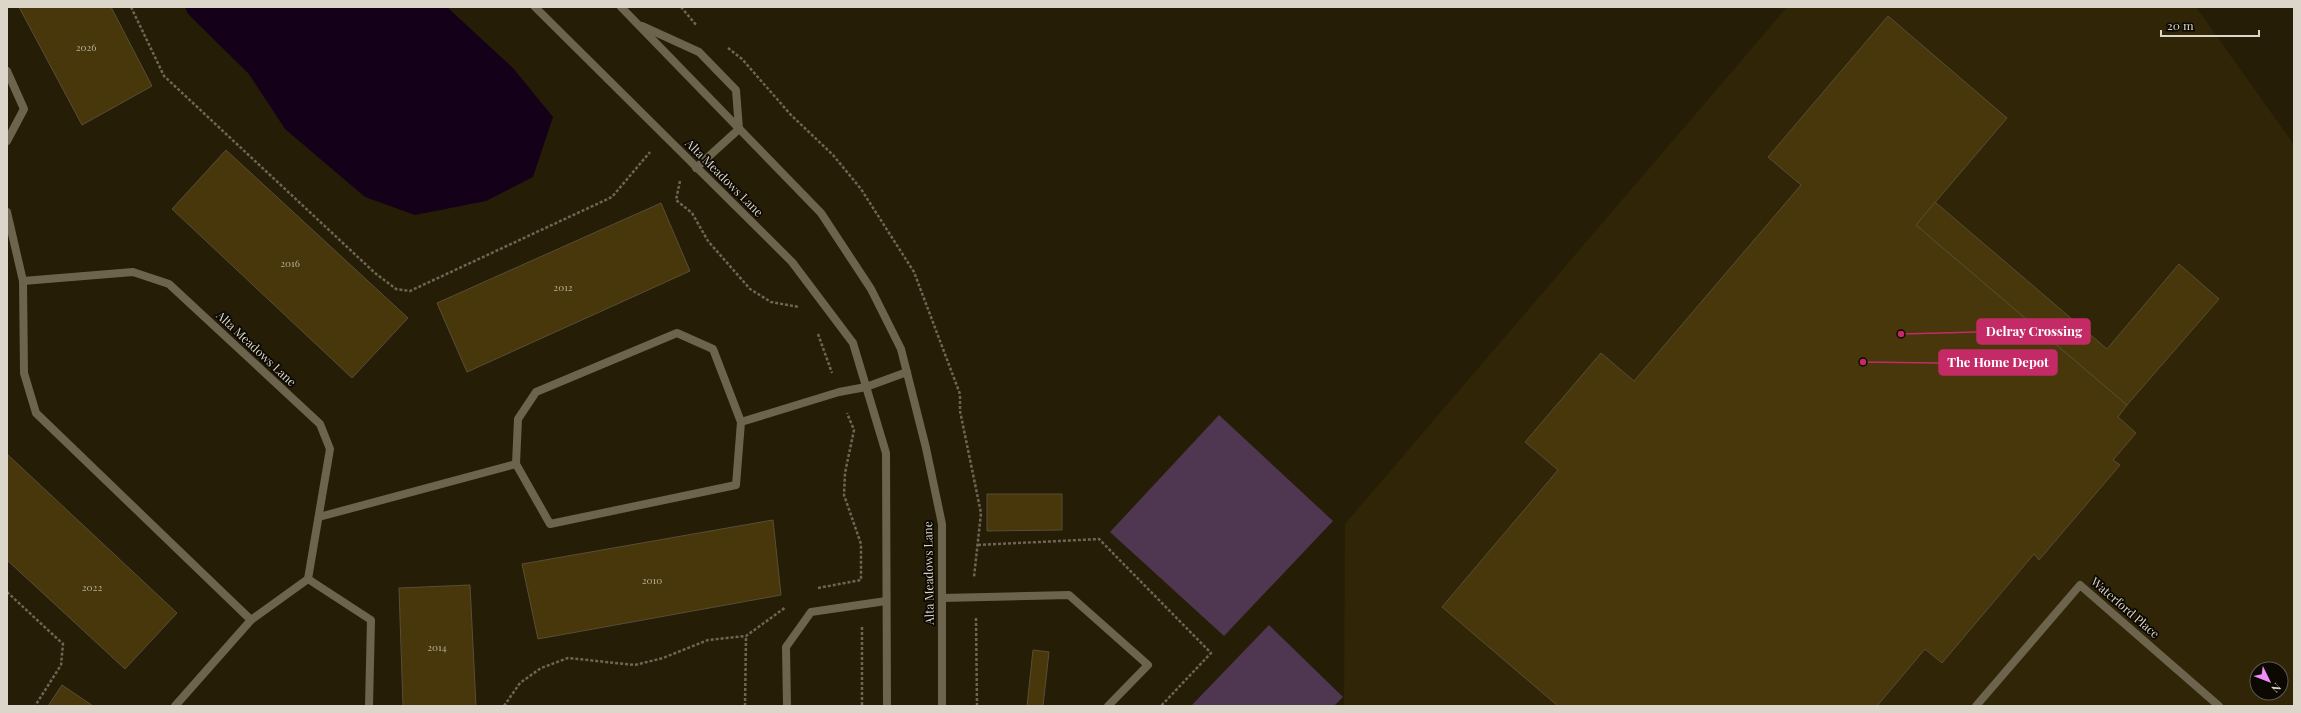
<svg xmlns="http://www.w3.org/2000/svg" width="2301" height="713" viewBox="0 0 2301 713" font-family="'Playfair Display',serif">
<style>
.built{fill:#312507;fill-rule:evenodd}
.green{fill:#4f3651}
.water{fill:#150019}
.building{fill:#47370a;stroke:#584e37}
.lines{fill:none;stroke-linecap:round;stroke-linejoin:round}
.path{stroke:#6d6654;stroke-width:2.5;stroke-dasharray:3 2;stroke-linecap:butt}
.lane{stroke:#6d644d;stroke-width:8}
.street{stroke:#6d644d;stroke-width:8}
.labels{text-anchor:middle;stroke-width:3.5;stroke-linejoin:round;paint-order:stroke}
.number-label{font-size:10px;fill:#b6ae99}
.street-label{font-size:12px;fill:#dbd6c9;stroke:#0c0802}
.leader{fill:none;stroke:#c42b66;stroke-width:1.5}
.callout-dot{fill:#c42b66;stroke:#0c0802;stroke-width:1.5}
.callout{fill:#c42b66;stroke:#c42b66;stroke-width:1.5}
.callout-label{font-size:13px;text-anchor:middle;font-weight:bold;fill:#fff}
</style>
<rect width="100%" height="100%" fill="#261d07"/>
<!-- built -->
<path class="built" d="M1787,7h409l98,138v561h-950l1,-182zM2257,669h24v24h-24z"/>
<!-- green -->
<g class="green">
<path d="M1219,415l114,106 -109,115 -114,-104z"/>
<path d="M1269,625l74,72 -9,9h-143z"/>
</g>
<!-- water -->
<path class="water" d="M185,7h262l66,61 40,49 -20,60 -47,24 -71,14 -50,-18 -80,-68 -36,-55 -61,-60z"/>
<!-- building -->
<g class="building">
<path d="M19,7h92l41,79 -70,39z"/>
<path d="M1888,16l119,102 -91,107 211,180 -9,12 18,16 -23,27 7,5 -81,95 -5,-6 -92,109 -17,-14 -48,57h-319l-116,-99 116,-137 -33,-28 76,-89 33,28 167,-196 -33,-28z"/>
<path d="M226,150l182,168 -56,60 -180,-169z"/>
<path d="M1935,202l172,147 72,-85 40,35 -92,106 -211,-180z"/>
<path d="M661,203l29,68 -223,101 -30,-69z"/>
<path d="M7,454l170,159 -52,56 -118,-109z"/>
<path d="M987,494h75v36l-75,1z"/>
<path d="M773,520l8,75 -243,44 -16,-75z"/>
<path d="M470,585l6,121h-73l-4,-118z"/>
<path d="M1033,650l16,2 -6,54h-16z"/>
<path d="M62,685l31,21h-45z"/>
</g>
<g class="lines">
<!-- path -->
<g class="path">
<path d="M131,7l33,69 211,197 21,16 14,2 202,-94 38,-45"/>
<path d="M681,7l16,19"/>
<path d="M728,48l14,11 49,56 42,40 28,34 53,83 46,122v17l21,102 -7,64"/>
<path d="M680,181l-4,19 16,13 16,28 42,48 21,13 28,5"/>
<path d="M818,334l14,39"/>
<path d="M978,545l121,-6 112,114 -50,53"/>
<path d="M818,588l43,-8v-36l-17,-49 1,-22 9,-43 -7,-17"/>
<path d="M7,592l56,52 -2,21 -26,41"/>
<path d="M976,618l1,88"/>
<path d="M862,627v79"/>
<path d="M504,706l16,-23 21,-15 27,-10 67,7 28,-7 45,-18 38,-4 40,-29"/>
<path d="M745,706l1,-69"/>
</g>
<!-- lane -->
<g class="lane">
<path d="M942,598l127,-3 79,70 -40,41"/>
<path d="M787,706l-1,-59 25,-35 75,-11"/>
</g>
<!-- street -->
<g class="street">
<path d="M535,7l257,255 61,81 33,110 1,253"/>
<path d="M621,7l200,206 50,76 30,60 25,99 16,76v182"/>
<path d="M642,26l57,26 37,38 3,39"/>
<path d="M7,71l17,38 -17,32"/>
<path d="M696,168l43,-39"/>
<path d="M7,212l16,69 1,92 12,40 215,207"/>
<path d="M23,281l110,-9 36,12 151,140 10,25 -22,130 -57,41 -76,86"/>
<path d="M741,422l98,-30 27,-5 41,-15"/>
<path d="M319,517l197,-53 2,-45 18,-27 141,-59 36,16 28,73 -5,63 -186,39 -34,-60"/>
<path d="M308,579l63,41 -2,86"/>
<path d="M1976,706l104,-121 139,121"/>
</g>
</g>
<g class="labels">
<!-- number labels -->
<g class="number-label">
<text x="86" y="51">2026</text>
<text x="290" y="267">2016</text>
<text x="563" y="291">2012</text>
<text x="652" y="584">2010</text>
<text x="92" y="591">2022</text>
<text x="437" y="651">2014</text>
</g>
<!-- street labels -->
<g class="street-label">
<text transform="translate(724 178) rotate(45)" y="4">Alta Meadows Lane</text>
<text transform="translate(256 349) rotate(43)" y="4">Alta Meadows Lane</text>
<text transform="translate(929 573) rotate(-91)" y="4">Alta Meadows Lane</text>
<text transform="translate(2125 608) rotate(41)" y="4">Waterford Place</text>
</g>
</g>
<!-- callouts -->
<path class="leader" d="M1901 334L1977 332M1863 362L1939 363"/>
<g class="callout-dot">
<circle cx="1901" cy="334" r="4"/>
<circle cx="1863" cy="362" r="4"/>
</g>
<g class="callout">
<rect x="1977" y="319" width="113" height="25" rx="4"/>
<rect x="1939" y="350" width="118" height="25" rx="4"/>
</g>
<g class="callout-label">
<text x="2034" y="336">Delray Crossing</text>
<text x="1998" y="367">The Home Depot</text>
</g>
<!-- border -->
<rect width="2301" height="713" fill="none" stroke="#dbd6c9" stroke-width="16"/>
<!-- north arrow -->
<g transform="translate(2269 681) rotate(133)"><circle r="19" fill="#0c0802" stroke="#5f5a52"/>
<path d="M0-3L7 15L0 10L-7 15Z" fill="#ee8cf8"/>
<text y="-6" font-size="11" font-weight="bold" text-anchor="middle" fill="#dbd6c9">N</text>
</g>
<!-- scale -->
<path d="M2161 30v6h98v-6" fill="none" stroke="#dbd6c9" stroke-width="2"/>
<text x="2167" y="30" font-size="12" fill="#dbd6c9" stroke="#0c0802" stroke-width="3" paint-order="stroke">20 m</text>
</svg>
